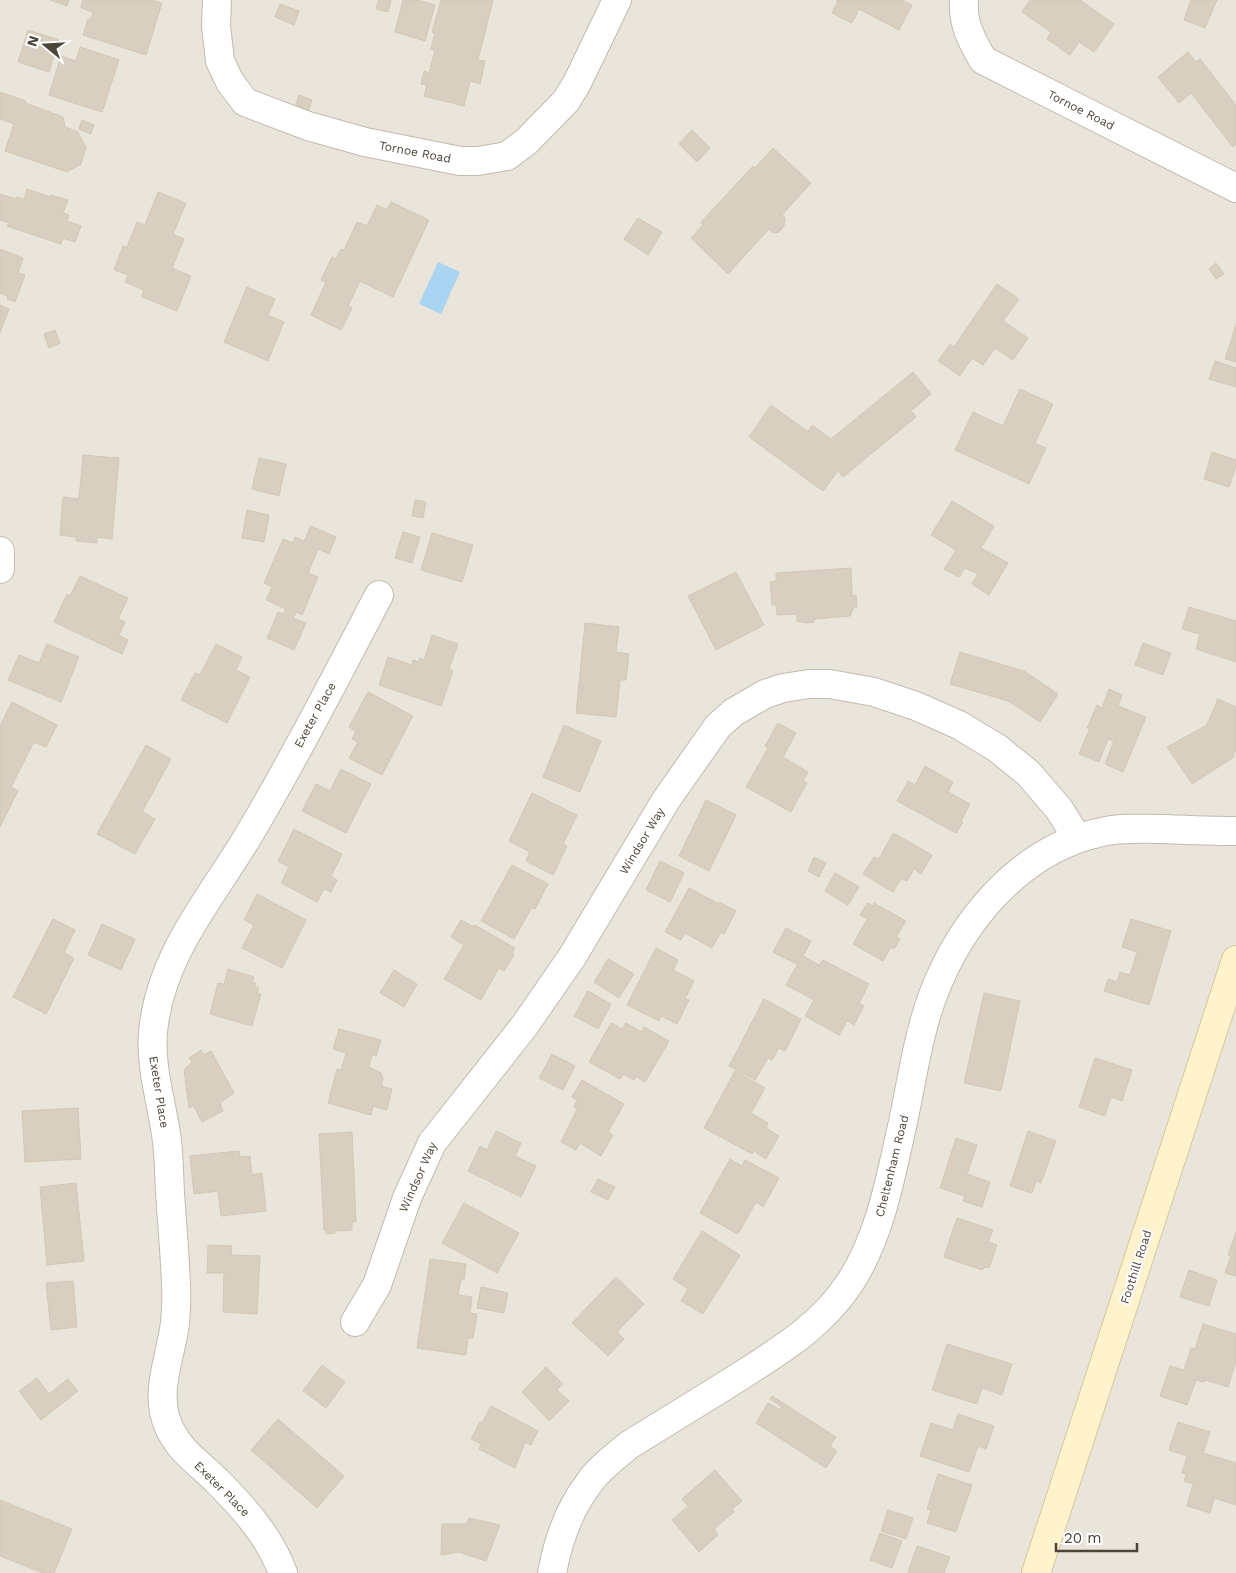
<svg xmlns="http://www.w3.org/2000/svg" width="1236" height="1573" viewBox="0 0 1236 1573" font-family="'Work Sans',sans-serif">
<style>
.residential{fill:#eae5da}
.water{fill:#a9d4f2}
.building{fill:#d8cfc1;stroke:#d3c7b4}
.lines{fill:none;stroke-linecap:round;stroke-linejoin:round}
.street-casing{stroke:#c2bbae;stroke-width:30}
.secondary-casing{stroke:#d6c79b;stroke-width:30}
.street{stroke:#fff;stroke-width:28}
.secondary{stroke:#fff3cd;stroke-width:28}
.labels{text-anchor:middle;stroke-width:4;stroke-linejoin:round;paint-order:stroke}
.street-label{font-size:12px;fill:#4b4439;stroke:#fff}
</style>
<rect width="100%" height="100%" fill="#f6f3ec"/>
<!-- residential -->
<rect class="residential" x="0" y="0" width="1236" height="1573"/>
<!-- water -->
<path class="water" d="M438,262l22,10 -19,42 -22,-10z"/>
<!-- building -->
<g class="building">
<path d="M50,0h19l-2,6z"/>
<path d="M83,0h68l11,3 -16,52 -63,-20 5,-16 3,1 2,-8 -12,-4z"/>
<path d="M379,0h12l-3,12 -12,-3z"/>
<path d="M403,0h14l18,5 -10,36 -30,-9z"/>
<path d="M441,0h52l-15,60 7,1 -5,23 -10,-3 -6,25 -40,-10 3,-11 -6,-1 3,-13 5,2 6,-23 -4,-1 4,-16 -3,-1z"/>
<path d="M836,0h66l10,5 -13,25 -40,-21 -7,14 -20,-10 6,-12z"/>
<path d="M1030,0h50l34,24 -20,28 -15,-10 -9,13 -23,-16 4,-7 -29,-20z"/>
<path d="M1191,0h26l-12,28 -21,-8z"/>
<path d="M280,4l19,7 -5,14 -19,-8z"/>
<path d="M28,30l31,10 -10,32 -31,-10z"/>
<path d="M80,47l39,13 -17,52 -53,-17 12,-39 15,5z"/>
<path d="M1188,52l8,10 4,-3 36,46v39l-3,3 -42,-54 -12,10 -21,-26z"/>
<path d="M0,92l26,9 -1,2 38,14 2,10 13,5 8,16 -5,16 -14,8 -62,-21 9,-27 -14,-5z"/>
<path d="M299,95l13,5 -5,15 -13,-4z"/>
<path d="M82,120l12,5 -3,9 -12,-5z"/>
<path d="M692,130l18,18 -13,14 -18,-18z"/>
<path d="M773,148l38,35 -29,32 3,3 -1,8 -5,6 -6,1 -4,-4 -41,45 -37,-36 12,-13 -2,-3 52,-56 2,2z"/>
<path d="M27,189l23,8 1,-2 17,5 -5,13 6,2 -2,6 14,5 -6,16 -12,-4 -2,6 -54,-18 2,-3 -9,-3v-26l16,5 1,-2 7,2z"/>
<path d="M158,192l28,11 -13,31 11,5 -12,29 19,8 -14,35 -35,-14 2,-7 -19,-8 3,-7 -14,-5 9,-24 4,1 10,-25 8,3z"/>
<path d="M391,202l38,18 -36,77 -33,-16 -12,25 4,2 -11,22 -30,-15 15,-33 -5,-2 11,-23 4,2 5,-10 3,1 13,-28 10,4 10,-21 10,5z"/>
<path d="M638,218l24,14 -14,23 -24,-16z"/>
<path d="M0,249l23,9 -5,15 7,2 -10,27 -8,-3 1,-3 -8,-3z"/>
<path d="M1216,263l8,11 -8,5 -7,-10z"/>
<path d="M997,284l22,15 -16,22 25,17 -15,22 -18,-12 -12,17 -11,-7 -12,18 -22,-15 12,-17 4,3z"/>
<path d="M247,287l28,12 -7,16 16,7 -16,39 -44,-19z"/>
<path d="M0,305l9,4 -9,24z"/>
<path d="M1236,325v37l-11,-3z"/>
<path d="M55,330l5,13 -11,5 -5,-14z"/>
<path d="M1215,361l21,7v19l-27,-8z"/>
<path d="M913,372l18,22 -20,17 5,6 -73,60 -5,-6 -15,20 -74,-54 22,-32 37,27 4,-7 19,14z"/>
<path d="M1020,389l33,15 -18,39 11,5 -17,36 -74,-34 18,-38 30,14z"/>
<path d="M1212,452l24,8v6l-7,21 -25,-8z"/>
<path d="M83,455l36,3 -7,81 -15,-2v6l-21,-2v-4l-16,-2 3,-38 16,2z"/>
<path d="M259,458l27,6 -7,32 -27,-7z"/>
<path d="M415,500l11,2 -3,16 -11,-2z"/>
<path d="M952,501l42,25 -13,22 27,15 -19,32 -17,-11 6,-10 -13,-6 -6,9 -15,-8 12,-19 -25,-15z"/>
<path d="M247,510l22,5 -5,27 -22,-4z"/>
<path d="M311,526l25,11 -7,17 -11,-5 -10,24 10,4 -16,38 -6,-3 -3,6 13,5 -12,27 -27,-12 11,-26 5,2 3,-5 -20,-9 6,-13 -8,-4 19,-44 10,4 2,-6 9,4z"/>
<path d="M403,532l17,5 -8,26 -17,-5z"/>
<path d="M432,533l41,12 -11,37 -41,-12z"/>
<path d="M851,568l1,28 4,-1 1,12h-3l-4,9 -35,3 -1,3 -8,1 -9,-2v-7l-20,1 -1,-10h-4l-2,-23 6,-1v-8z"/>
<path d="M736,572l28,53 -48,25 -28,-54z"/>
<path d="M80,576l48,22 -10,21 7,3 -6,13 9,5 -6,14 -68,-32 13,-28 3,2z"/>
<path d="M1189,607l47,14v41l-40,-13 4,-15 -18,-5z"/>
<path d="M585,623l34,4 -3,25 13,2 -3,26h-6l-4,37 -40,-4z"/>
<path d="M432,635l26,9 -9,25 4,2 -12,35 -62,-21 9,-28 24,8 1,-5 6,2 1,-4 4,2z"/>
<path d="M1143,643l28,10 -8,22 -28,-10z"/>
<path d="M47,644l32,13 -18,45 -53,-22 11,-25 20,8z"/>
<path d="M216,644l26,13 -6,13 14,7 -23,46 -46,-23 14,-27 5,2z"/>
<path d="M960,652l64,19 34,23 -18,28 -32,-21 -58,-17z"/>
<path d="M1109,689l13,6 -4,11 28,11 -23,55 -18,-8 9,-23 -6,-2 -9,23 -20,-8 11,-26h-3l10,-23 5,3z"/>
<path d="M368,692l45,24 -31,59 -33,-17 9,-16 -6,-3 4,-8 -7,-4z"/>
<path d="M1218,699l18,8v44l-2,1v5l-42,27 -25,-37 40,-22z"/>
<path d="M12,702l45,23 -11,22 -12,-5 -23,45 7,4 -18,36v-101z"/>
<path d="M778,723l18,10 -13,24 25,15 -5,9 4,2 -16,29 -45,-25 22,-39 -3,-2z"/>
<path d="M564,725l37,16 -21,51 -37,-15z"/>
<path d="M146,745l25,14 -29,53 13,7 -20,35 -38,-20z"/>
<path d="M925,766l28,16 -5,10 22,12 -9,17 2,1 -7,11 -59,-32 11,-20 7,4z"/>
<path d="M341,769l30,15 -25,49 -44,-22 14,-27 14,7z"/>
<path d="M532,793l45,22 -14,29 4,2 -14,29 -27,-14 4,-9 -21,-11z"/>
<path d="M706,800l30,15 -27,56 -30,-15z"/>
<path d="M294,829l48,25 -11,22 6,4 -6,12 -7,-3 -7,13 -36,-19 8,-16 -11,-6z"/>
<path d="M893,833l39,22 -11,19 -7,-5 -7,12 -6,-3 -8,14 -30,-18 11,-17 5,2z"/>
<path d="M814,857l12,6 -7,14 -11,-6z"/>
<path d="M660,861l24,12 -14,29 -24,-12z"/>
<path d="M512,865l36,19 -13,25 -3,-2 -18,32 -33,-18z"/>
<path d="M835,873l24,14 -11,18 -23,-14z"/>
<path d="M689,888l30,16v-2l17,9 -12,23 -3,-2 -9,16 -27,-15 -4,7 -16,-8z"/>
<path d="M257,894l49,26 -24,48 -40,-20 12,-23 -10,-5z"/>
<path d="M867,903l6,3 1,-3 32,18 -10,16 4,2 -6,10 -3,-2 -8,14 -30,-17 14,-25 -7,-4z"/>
<path d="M53,919l22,11 -11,23 10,5 -28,56 -33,-17z"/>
<path d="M1131,919l40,12 -22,74 -45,-14 4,-12 9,3 3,-10 10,3 7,-23 -15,-5z"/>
<path d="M461,920l13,7 1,-2 40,23 -3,5 2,2 -10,16 -5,-3 -18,32 -37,-21 20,-34 -13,-8z"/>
<path d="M102,924l33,15 -14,31 -33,-15z"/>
<path d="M786,928l25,13 -8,15 16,9 4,-5 46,24 -10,19 5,3 -10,19 -7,-4 -8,14 -34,-19 9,-16 -28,-15 13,-23 -3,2 -23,-12z"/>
<path d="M656,948l22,12 -5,10 21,11 -9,18 4,1 -12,24 -16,-8 -2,5 -32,-16z"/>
<path d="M608,959l26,15 -15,24 -25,-16z"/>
<path d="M228,969l26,8 -2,6h4l-1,3 4,2 -2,6h4l-9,32 -42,-12 8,-31 6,1z"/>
<path d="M394,970l23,14 -13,23 -24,-14z"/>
<path d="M588,991l23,13 -13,25 -24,-13z"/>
<path d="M984,993l36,8 -19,90 -37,-8z"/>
<path d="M764,999l37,20 -16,32 -6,-3 -7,12 -4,-2 -13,22 -26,-14z"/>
<path d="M611,1023l11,6 4,-6 16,9 2,-5 25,14 -24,41 -9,-6 -2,4 -11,-6 -3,5 -31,-17z"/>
<path d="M339,1029l42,11 -5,16 -4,-1 -3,12 12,6 2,6 -2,7 11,3 -5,21 -14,-4 -2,9 -43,-12 9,-34 4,1 5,-17 -13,-4z"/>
<path d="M201,1050l3,5 7,-4 23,42 -14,10 3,8 -21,11 -9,-17 -4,3 -5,-38 8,-8 -3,-4z"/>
<path d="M552,1054l23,12 -12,24 -24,-12z"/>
<path d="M1095,1058l37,12 -10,31 -11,-4 -6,19 -26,-9z"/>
<path d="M735,1071l30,17 -14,25 17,10 -2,5 13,8 -13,23 -12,-8 -2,3 -48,-26z"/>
<path d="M582,1080l42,24 -16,28 5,3 -12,21 -21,-13 -4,7 -15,-8 16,-33 -3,-2 3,-7 -5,-3z"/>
<path d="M78,1108l3,51 -56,3 -3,-51z"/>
<path d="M496,1131l25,12 -6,13 21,10 -15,31 -53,-26 12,-25 7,4z"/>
<path d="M1028,1131l28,10 -15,42 -5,-2 -4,12 -22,-7z"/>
<path d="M352,1132l4,90h-4v8l-17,1v2l-9,1v-4h-2l-5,-96z"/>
<path d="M956,1138l21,7 -10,29 23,8 -8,25 -19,-6 2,-5 -25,-8z"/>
<path d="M239,1151l1,6 10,-1 2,19 10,-2 4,38 -45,5 -3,-25 -24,3 -4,-38z"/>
<path d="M730,1159l12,7 3,-6 34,18 -16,29 -7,-5 -18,32 -38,-21z"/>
<path d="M598,1179l17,8 -7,13 -17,-8z"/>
<path d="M76,1183l8,78 -37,4 -7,-78z"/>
<path d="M464,1203l55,30 -22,40 -55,-30z"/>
<path d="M957,1218l36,12 -5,12 9,3 -8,23 -4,-1 -3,3 -38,-13z"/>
<path d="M702,1231l38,24 -37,59 -22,-13 7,-12 -15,-10z"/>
<path d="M1236,1232v44l-11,-3 6,-17 -3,-1z"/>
<path d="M208,1245l24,1 -1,9 29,1 -3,58 -34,-2 1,-39h-17z"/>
<path d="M430,1259l36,5 -2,16 -3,-1 -3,16 14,2 -2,16 7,1 -4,24h-5l-2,17 -49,-7z"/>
<path d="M1189,1270l28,10 -8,26 -29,-9z"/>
<path d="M616,1277l28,27 -27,28 7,7 -16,17 -36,-33z"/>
<path d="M73,1281l4,46 -26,3 -5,-47z"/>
<path d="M481,1287l27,6 -4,20 -27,-5z"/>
<path d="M1203,1324l33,10v28l-8,25 -23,-7 -1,2 -8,-2 -9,25 -27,-9 10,-30 14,4 7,-22 4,1z"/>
<path d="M947,1344l65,20 -10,31 -20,-7 -5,16 -45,-14z"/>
<path d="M322,1365l23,17 -19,26 -23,-17z"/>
<path d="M546,1367l17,17 -6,6 12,11 -20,20 -27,-29z"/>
<path d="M37,1378l12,16 19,-15 10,12 -37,29 -22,-29z"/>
<path d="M772,1396l64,41 -6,9 7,5 -11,17 -70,-45 12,-20 12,7 2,-3 -12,-8z"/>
<path d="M491,1406l47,25 -7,14 -6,-3 -10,26 -36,-19 2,-5 -10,-5 9,-17 2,1z"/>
<path d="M958,1414l36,12 -8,23 -8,-3 -9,26 -49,-16 11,-33 22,7z"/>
<path d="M278,1419l66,57 -27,32 -66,-58z"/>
<path d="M1178,1422l32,10 -7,21 33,10v42l-22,-7 -4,15 -23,-7 6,-22 -9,-3 2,-7 -4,-1 5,-17 -18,-6z"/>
<path d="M715,1470l27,31 -10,8 2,3 -20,17 4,6 -19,17 -27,-32 16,-14 -6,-7z"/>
<path d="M938,1474l34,11 -16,47 -29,-9 4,-13 -4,-1z"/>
<path d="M0,1500l72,29 -18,44h-11l-43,-17z"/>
<path d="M888,1510l25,8 -7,21 -25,-8z"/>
<path d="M469,1518l31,7 -14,36 -27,-9 -18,3 1,-31h25z"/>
<path d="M880,1533l22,8 -10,27 -22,-8z"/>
<path d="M917,1546l33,11 -6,16h-36z"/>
</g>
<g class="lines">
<!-- street casing -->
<g class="street-casing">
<g id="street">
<path d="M217,0l-1,26 4,35 10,21 15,20 63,24 57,16 95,19h18l29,-5 20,-15 39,-40 11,-18 40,-83"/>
<path d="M964,0c-2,23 8,41 19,60l253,128"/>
<path d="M0,551v18"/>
<path d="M355,1322l22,-37 30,-87 25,-55 93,-118 47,-68 94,-157 52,-74 16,-14 31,-18 18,-6 26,-4h21l44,8 42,14 43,19 38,23 31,25 31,36 18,29"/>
<path d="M283,1573c-13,-36 -39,-65 -66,-92 -18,-18 -39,-31 -49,-56 -14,-34 3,-68 7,-102 1,-12 2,-25 1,-38 -1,-30 -4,-61 -6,-92 -1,-20 -1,-40 -4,-59 -5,-34 -16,-68 -13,-102 7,-76 56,-131 94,-194 47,-79 89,-161 132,-243"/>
<path d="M552,1573c6,-32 17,-64 37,-90 10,-15 26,-26 40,-38 34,-21 68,-42 102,-63 45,-29 91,-55 120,-101 30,-47 40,-106 52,-159 9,-42 15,-87 30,-127 28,-74 87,-146 169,-163 20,-5 41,-3 62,-3 24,1 48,2 72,2"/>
</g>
</g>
<!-- secondary casing -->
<g class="secondary-casing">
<path id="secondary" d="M1036,1573l200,-613"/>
</g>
<!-- street -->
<use href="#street" class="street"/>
<!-- secondary -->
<use href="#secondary" class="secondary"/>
</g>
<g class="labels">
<!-- street labels -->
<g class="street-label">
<text transform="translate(1081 110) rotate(27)" y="4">Tornoe Road</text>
<text transform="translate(415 152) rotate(11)" y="4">Tornoe Road</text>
<text transform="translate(315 715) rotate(-61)" y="4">Exeter Place</text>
<text transform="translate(642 841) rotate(-59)" y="4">Windsor Way</text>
<text transform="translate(159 1092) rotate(81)" y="4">Exeter Place</text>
<text transform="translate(892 1166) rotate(-76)" y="4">Cheltenham Road</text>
<text transform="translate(418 1177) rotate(-66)" y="4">Windsor Way</text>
<text transform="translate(1136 1267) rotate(-72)" y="4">Foothill Road</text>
<text transform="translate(222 1489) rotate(45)" y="4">Exeter Place</text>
</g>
</g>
<!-- north arrow -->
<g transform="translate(45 45) rotate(288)" stroke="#ffffff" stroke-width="4" paint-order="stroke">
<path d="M0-4L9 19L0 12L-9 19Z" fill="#4b4439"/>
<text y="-8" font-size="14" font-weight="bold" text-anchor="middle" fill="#4b4439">N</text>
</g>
<!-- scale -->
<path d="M1056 1543v8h81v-8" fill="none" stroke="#4b4439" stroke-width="2.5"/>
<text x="1064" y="1543" font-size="15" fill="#4b4439" stroke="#ffffff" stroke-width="4" paint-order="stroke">20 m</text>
</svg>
